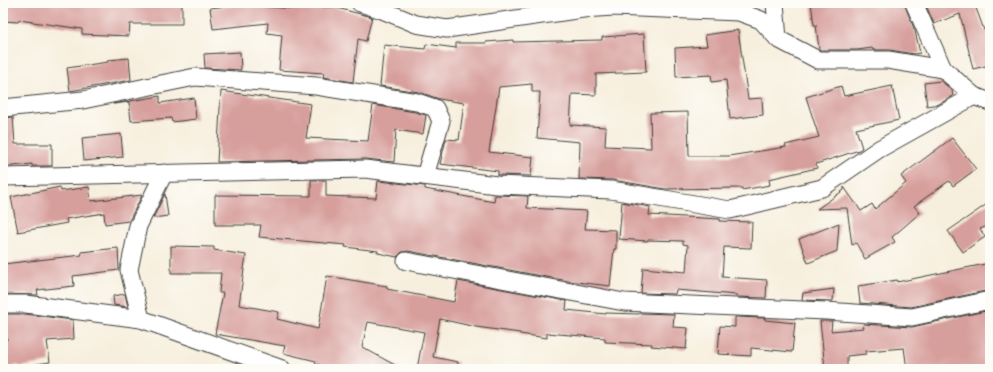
<svg xmlns="http://www.w3.org/2000/svg" width="993" height="372" viewBox="0 0 993 372" font-family="Mynerve,sans-serif">
<style>
.building{fill:#d79f9c}
.lines{fill:none;stroke-linecap:round;stroke-linejoin:round}
.street-casing{stroke:#3d3c39;stroke-width:19}
.street{stroke:#fff;stroke-width:17}
</style>
<rect width="100%" height="100%" fill="#fdfcf7"/>
<filter id="ink" filterUnits="userSpaceOnUse"><feTurbulence type="fractalNoise" baseFrequency=".025" numOctaves="2"/><feDisplacementMap in="SourceGraphic" scale="8" xChannelSelector="R" yChannelSelector="G"/><feConvolveMatrix kernelMatrix="1 2 1 2 8 2 1 2 1" color-interpolation-filters="sRGB"/></filter>
<filter id="wash" filterUnits="userSpaceOnUse"><feTurbulence type="fractalNoise" baseFrequency=".012" numOctaves="4" result="noise"/><feDisplacementMap in="SourceGraphic" scale="16" xChannelSelector="R" yChannelSelector="G"/><feGaussianBlur stdDeviation="0.9" result="paint"/><feColorMatrix in="noise" values="0 0 0 0 0 0 0 0 0 0 0 0 0 0 0 0 0 1.4 0 .05"/><feComposite in="paint" operator="in"/></filter>
<g filter="url(#wash)">
<rect width="100%" height="100%" fill="#f7efde"/>
<g id="blocks">
<!-- building -->
<g class="building">
<path d="M3,3h179v21h-52l-1,12 -47,-2v-5l-63,-9 -1,2 -15,-1z"/>
<path d="M252,3h3l1,3 41,3v-2h36l39,10 -6,24 -8,-2 -5,43 -30,-5 1,-4 -45,-3 3,-35 -15,-2 1,-10 -55,6 -3,-21z"/>
<path d="M811,3h93l11,28 5,22 -6,1 -24,-4h-17l-1,-2 -15,2h-37l-1,-1 -3,-24h-2z"/>
<path d="M925,3h60l1,1 -10,4 8,22 6,-1v36l-17,4 -13,-55 -26,10z"/>
<path d="M738,30l10,69 14,-1 1,17 -33,4 -4,-39 -14,2 -1,-7 -35,2 -1,-29 32,-2 -2,-11z"/>
<path d="M644,34l2,38 -50,2v21l-24,-1 -2,31 36,2 -1,19 46,2 -1,-35 38,-1 1,44h40l57,-9 -1,-2 34,-8 -13,-40 35,-11 3,10 48,-10 7,34 -43,9 6,19 -3,2 -43,14 1,4 -48,11 1,6 -28,5v-2l-77,1 -52,-9 -34,-1 1,-37 -43,-4 3,-46h-8v-8l-33,3 -10,65 44,5 -2,19 -33,-1v-4l-58,-7 6,-25 13,1 5,-37 -25,-4 -20,-7 -39,-6 4,-41 41,4 1,-5 30,4v-5h30v-1l27,-2v2l89,-2v-3z"/>
<path d="M240,52l1,18 -36,-2 -1,-14z"/>
<path d="M129,58l2,22 -61,11 -3,-23 41,-6v-2z"/>
<path d="M941,81l11,9 1,6 -14,8 -12,2 -3,-23z"/>
<path d="M221,91l90,13 -5,34 62,3 5,-36 42,7 11,3 -3,19 -27,-4 -2,32 -29,-3 -148,3z"/>
<path d="M160,96v7l34,-5 2,21 -24,3 -1,-4 -40,3 -2,-19 -16,2z"/>
<path d="M13,117l2,27h37v22h-20v-2l-29,3v-49z"/>
<path d="M121,134l2,23 -39,4 -2,-23z"/>
<path d="M952,138l24,31 -23,17 -4,-5 -35,25 6,7 -28,24 3,5 -30,17 -9,-16 -4,2 -5,-37 -30,1 27,-19v-3l17,24 11,-7 3,5 31,-26 -5,-7z"/>
<path d="M311,180h15v16l50,2 2,-17 47,5v3l69,13 1,-7 33,1 -1,12 60,3 -2,18 31,1v19h-2l-4,37 -42,-5 -160,-30 -6,1 -5,5 -19,-4v-2l-33,-4 1,-2 -87,-8 2,-12h-46v-30l96,1z"/>
<path d="M60,187l1,4 28,-4 2,14 51,-6 -13,26 -24,3 -1,-11 -38,6 1,4 -49,9 -7,-35z"/>
<path d="M165,194l3,22 -15,2z"/>
<path d="M622,202l28,5 -1,8 71,4v2l32,1 -1,26 -27,-1 -2,30 45,3 -1,18 -29,-1v-2l-61,-5 -1,4 -34,-1 2,-25 43,4 2,-27 -5,-1v-3l-36,-1v1l-28,-2z"/>
<path d="M990,202v23l-10,4 5,8 -22,15 -15,-21z"/>
<path d="M839,223l-2,28 -29,12 -9,-24z"/>
<path d="M171,246l43,1v3l32,5 -7,50 40,7 -2,7 41,10 9,-53 60,10v3l67,13 4,-21 109,20 -1,9 40,4v-1l33,1v-1l35,1 -1,13 15,1 -2,21 -35,-3 1,-2 -47,-2v-4l-58,-5v5l-27,-4v-1l-44,-6 -36,-8 -7,38 25,5 -1,7h-40l7,-37 -56,-10 -6,25 40,22h-65l-22,-5 1,-3 -33,-8 2,-7 -70,-12 8,-41h-4l2,-20h-50z"/>
<path d="M118,248l1,22 -46,6 1,10 -37,4 1,5 -35,-1v-30l79,-9 -1,-3z"/>
<path d="M990,263v27l-79,17 -51,-4 -2,-17 39,-6v2z"/>
<path d="M834,289l-1,12 -31,-1 1,-7z"/>
<path d="M125,294l3,13 -14,-2 -1,-9z"/>
<path d="M990,310v59h-83l-3,-21 -38,3v3l-19,2v13h-22l-5,-48h12l-1,10 33,-3 -1,-4 49,3z"/>
<path d="M5,314h20l48,6 1,19 -27,2 3,21 -31,5v-2l-16,4v-29h4z"/>
<path d="M735,317l30,1v2l30,3 -3,29 -41,-4v8l-33,-2 2,-28 15,1z"/>
</g>
</g>
</g>
<g filter="url(#ink)">
<use href="#blocks" fill-opacity="0" stroke="#3d3c39" stroke-width="1"/>
<g class="lines">
<!-- street casing -->
<g class="street-casing">
<g id="street">
<path d="M360,3l22,7 34,14 31,5 136,-20 30,-2 126,5 22,8 17,19 40,21h70l55,9 31,27 16,6"/>
<path d="M775,3l3,36"/>
<path d="M914,3l29,66"/>
<path d="M3,108l80,-8 112,-23 121,9 101,16 18,6 6,13 -16,55"/>
<path d="M3,177l362,-8 132,16 114,5 119,20 92,-22 57,-39 95,-53"/>
<path d="M406,261l218,41 202,9 86,6 78,-17"/>
<path d="M3,304h23l115,15 141,50"/>
<path d="M141,319l-12,-49 9,-44 26,-53"/>
</g>
</g>
<!-- street -->
<use href="#street" class="street"/>
</g>
</g>
<!-- margin -->
<rect width="993" height="372" fill="none" stroke="#fdfcf7" stroke-width="16"/>
</svg>
